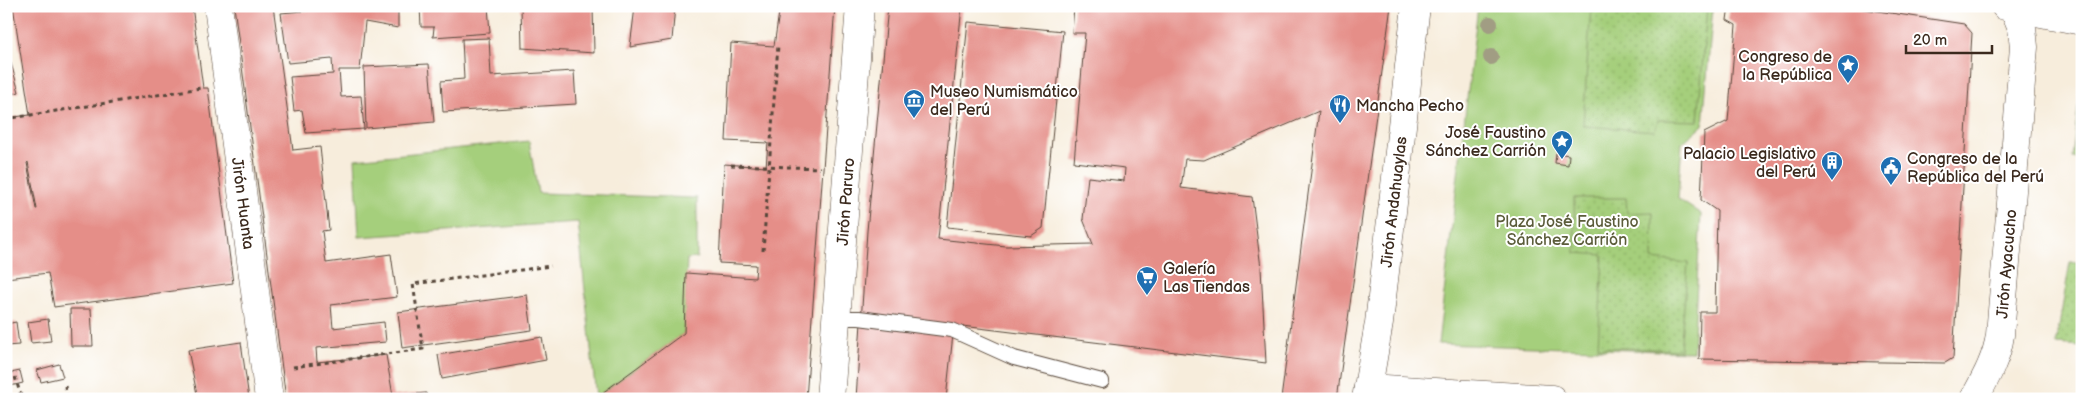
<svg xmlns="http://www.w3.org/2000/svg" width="2088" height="405" viewBox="0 0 2088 405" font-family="'Balsamiq Sans',sans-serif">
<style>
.green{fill:#a5cf7b;stroke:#707c4c}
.garden{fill:url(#garden-dots);stroke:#707c4c}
.building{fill:#e58e88;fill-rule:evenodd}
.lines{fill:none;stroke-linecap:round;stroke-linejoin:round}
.service-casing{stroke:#57473a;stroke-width:16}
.minor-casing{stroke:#57473a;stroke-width:29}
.tertiary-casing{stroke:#57473a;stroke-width:29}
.path{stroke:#57473a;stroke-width:3;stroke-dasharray:4 4;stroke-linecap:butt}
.service{stroke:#fff;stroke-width:14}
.minor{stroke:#fff;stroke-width:28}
.tertiary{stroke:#fff;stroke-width:28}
.tree{fill:#a19d83}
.labels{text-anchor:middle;stroke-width:4;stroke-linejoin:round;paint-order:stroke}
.poi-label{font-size:16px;fill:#3b2a1e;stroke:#fff;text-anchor:start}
.street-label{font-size:16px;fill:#3b2a1e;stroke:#fff}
.park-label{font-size:16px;fill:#5b5c3a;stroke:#fff}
</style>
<defs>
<pattern id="garden-dots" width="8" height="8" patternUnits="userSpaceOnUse" patternTransform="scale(1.25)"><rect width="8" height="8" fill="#a5cf7b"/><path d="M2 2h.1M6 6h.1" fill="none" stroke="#8fb26a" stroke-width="1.8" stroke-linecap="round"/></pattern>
</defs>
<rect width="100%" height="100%" fill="#fff"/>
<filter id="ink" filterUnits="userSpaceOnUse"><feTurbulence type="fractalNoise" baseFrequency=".02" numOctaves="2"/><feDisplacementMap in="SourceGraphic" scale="10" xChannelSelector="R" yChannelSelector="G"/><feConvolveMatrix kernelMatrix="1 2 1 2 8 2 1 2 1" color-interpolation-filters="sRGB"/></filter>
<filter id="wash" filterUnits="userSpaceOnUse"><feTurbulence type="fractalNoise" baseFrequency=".0096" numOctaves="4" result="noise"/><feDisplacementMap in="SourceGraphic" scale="20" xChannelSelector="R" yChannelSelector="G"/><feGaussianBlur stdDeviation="1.12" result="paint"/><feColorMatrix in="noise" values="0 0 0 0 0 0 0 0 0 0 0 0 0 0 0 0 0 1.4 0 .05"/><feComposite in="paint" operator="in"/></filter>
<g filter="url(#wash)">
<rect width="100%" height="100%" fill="#f7eddc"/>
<!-- green -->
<g class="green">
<path d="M1478,6h235l-10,119 -21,18 -4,56 23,15 -8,138 -255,-8z"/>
<path d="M529,141l9,52 159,5v60l-10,1 -3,74 -88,64 -18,-175 -219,15 -4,-78z"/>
</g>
<!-- garden -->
<g class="garden">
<path d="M1591,6h116l-9,115 -40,-1 -3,11 -72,-5z"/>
<path d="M2081,84l1,75 -10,-1z"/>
<path d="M1574,198h52l1,15 26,-1 -1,47 36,4 -8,87 -82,-3 5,-92 -28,-2z"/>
<path d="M2070,262h12v84l-26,-2z"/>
</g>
<g id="blocks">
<!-- building -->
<g class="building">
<path d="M13,6h179l11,82h5l25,195 -179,24 -6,-34 -42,5v-160l24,-3zM28,162l9,47h-1l-9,-46z"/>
<path d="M234,6h39l20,144 27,-3 9,83 -7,1 4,32 65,-9 6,43 -66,8 2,23 51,-6 2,20 -70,6 1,14 69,-7 7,41 33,-3 1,6h-141z"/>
<path d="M357,6h41v22l-33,-6 -5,48h-21l2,27 20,-1 3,33 -58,4 -4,-23 -8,1 -4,-34 43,-3 -1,-15 -44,4 -7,-50z"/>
<path d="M420,6h68l2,27 -57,4 1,-10h-13z"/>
<path d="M521,6h72l1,47 -72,-5z"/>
<path d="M646,6h29l-3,34 -42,7 5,-40z"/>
<path d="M780,6h55l-29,393h-212l90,-66 2,-60 69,5 1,-13 -37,-2 5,-99 42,3 2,-24 -42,-2 5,-98 43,3z"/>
<path d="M888,6h74l-24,233 68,7 87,-2 -10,-25 5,-42 36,4 1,-13 -51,-6 11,-129h-13l2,-27h317l-54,393h-56l38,-288 -115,49 -19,-1 -4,29 71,9 9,71 5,95 -312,-38 -8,74h-90l11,-168z"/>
<path d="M1729,6h115l120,18 8,9 -19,325 -8,5 -246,-4 1,-47h15l2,-101 -16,-11 3,-67 24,-12 8,-96 -9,-5z"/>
<path d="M968,22l95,9 -20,197 -12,8 -84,-9z"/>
<path d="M489,38l2,38 83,-5 2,33 -133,8 -2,-31 23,-2 -2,-40z"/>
<path d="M6,45l13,47 -13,4z"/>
<path d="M429,64l5,58 -68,6 -2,-61z"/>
<path d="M1556,153l13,2 -1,10 -13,-2z"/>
<path d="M527,295l5,35 -130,18 -4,-36z"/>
<path d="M70,309h21l2,37h-22z"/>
<path d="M48,319l3,22 -20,2 -3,-21z"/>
<path d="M16,322l3,23 -13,1v-22z"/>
<path d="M542,337l4,23 -104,19 -4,-24z"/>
<path d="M241,342l8,57h-51l-10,-49z"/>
<path d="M59,364l4,13 -22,5 -4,-12z"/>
<path d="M20,371l3,12 -17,4v-13z"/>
</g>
</g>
</g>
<g filter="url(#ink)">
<use href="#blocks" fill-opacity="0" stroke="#57473a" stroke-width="1"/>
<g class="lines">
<!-- service casing -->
<g class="service-casing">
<path id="service" d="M837,318h22l93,12 62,28 88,23"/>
</g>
<!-- minor casing -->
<g class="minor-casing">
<g id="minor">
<path d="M1368,388l184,11"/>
<path id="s1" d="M830,399l30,-393"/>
<path id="s2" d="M1366,399l13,-76 37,-317"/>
<path id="s3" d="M1974,399c11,-20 23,-41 26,-64l24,-288 -2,-19 -9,-22"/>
</g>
</g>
<!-- tertiary casing -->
<g class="tertiary-casing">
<g id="tertiary">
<path id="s4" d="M218,6l51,393"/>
<path d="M2005,6l77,15"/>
</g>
</g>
<!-- path -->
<g class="path">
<path d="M6,119l195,-31"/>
<path d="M731,165l89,3"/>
<path d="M763,251l15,-206"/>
<path d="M293,367l130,-18 -10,-65 138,-18"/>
<path d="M15,377l7,22"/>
<path d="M65,386l2,13"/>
</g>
<!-- service -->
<use href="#service" class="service"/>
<!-- minor -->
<use href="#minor" class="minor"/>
<!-- tertiary -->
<use href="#tertiary" class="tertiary"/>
</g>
<!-- trees -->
<g class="tree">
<circle cx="1490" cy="24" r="8"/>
<circle cx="1491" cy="57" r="8"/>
</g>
</g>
<!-- icons -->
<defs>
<g id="sight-pin" transform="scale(1.125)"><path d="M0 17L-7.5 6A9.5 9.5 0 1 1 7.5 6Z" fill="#1f6fb2" stroke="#fff"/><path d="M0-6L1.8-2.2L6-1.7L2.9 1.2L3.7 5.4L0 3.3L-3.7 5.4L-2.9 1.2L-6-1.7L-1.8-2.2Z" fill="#fff"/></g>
<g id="museum-pin" transform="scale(1.125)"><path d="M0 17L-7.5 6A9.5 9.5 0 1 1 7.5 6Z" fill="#1f6fb2" stroke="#fff"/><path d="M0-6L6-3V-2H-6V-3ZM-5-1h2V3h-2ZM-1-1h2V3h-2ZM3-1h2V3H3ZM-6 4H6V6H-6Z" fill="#fff"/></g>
<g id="restaurant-pin" transform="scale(1.125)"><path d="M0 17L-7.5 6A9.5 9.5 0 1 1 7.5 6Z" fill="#1f6fb2" stroke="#fff"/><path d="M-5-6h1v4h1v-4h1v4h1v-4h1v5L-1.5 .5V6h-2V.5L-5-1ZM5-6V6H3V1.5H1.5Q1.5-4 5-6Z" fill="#fff"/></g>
<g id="building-pin" transform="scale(1.125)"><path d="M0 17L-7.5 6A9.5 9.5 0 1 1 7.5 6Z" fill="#1f6fb2" stroke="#fff"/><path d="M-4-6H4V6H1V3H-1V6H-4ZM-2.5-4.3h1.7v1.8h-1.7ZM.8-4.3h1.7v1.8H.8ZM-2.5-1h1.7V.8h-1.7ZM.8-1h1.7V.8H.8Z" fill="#fff"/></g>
<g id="civic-pin" transform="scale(1.125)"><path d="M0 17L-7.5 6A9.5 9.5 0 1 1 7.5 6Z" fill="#1f6fb2" stroke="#fff"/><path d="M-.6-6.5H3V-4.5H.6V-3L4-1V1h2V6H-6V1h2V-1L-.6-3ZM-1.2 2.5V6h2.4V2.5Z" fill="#fff"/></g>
<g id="supermarket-pin" transform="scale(1.125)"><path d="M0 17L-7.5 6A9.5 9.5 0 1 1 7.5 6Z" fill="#1f6fb2" stroke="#fff"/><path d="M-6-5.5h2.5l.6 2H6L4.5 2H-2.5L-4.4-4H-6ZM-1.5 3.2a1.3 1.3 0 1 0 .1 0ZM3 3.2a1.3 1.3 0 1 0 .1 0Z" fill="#fff"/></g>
</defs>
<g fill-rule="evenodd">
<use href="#sight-pin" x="1848" y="65"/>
<use href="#museum-pin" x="914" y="100"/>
<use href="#restaurant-pin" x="1340" y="105"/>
<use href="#sight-pin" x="1562" y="141"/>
<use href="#building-pin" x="1832" y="162"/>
<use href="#civic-pin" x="1891" y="167"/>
<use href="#supermarket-pin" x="1147" y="277"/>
</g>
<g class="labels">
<!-- poi labels -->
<g class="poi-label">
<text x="1832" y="62" text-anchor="end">Congreso de<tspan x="1832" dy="18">la República</tspan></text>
<text x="930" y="97">Museo Numismático<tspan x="930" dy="18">del Perú</tspan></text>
<text x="1356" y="111">Mancha Pecho</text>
<text x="1546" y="138" text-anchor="end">José Faustino<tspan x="1546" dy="18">Sánchez Carrión</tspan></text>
<text x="1816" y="159" text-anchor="end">Palacio Legislativo<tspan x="1816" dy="18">del Perú</tspan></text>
<text x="1907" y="164">Congreso de la<tspan x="1907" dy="18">República del Perú</tspan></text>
<text x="1163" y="274">Galería<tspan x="1163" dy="18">Las Tiendas</tspan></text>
</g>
<!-- street labels -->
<g class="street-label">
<text dy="6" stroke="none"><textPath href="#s4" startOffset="199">Jirón Huanta</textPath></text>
<text dy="6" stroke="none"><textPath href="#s1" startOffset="198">Jirón Paruro</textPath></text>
<text dy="6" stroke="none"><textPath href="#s2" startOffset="199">Jirón Andahuaylas</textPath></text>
<text dy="6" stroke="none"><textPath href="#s3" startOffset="141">Jirón Ayacucho</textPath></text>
</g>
<!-- park labels -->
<g class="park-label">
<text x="1567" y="227">Plaza José Faustino<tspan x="1567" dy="18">Sánchez Carrión</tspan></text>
</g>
</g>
<!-- margin -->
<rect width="2088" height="405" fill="none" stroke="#fff" stroke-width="25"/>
<!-- scale -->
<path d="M1906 45v8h86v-8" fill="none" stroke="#3b2a1e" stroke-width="2.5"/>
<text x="1913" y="45" font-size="15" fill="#3b2a1e" stroke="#ffffff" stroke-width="4" paint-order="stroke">20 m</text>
</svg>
